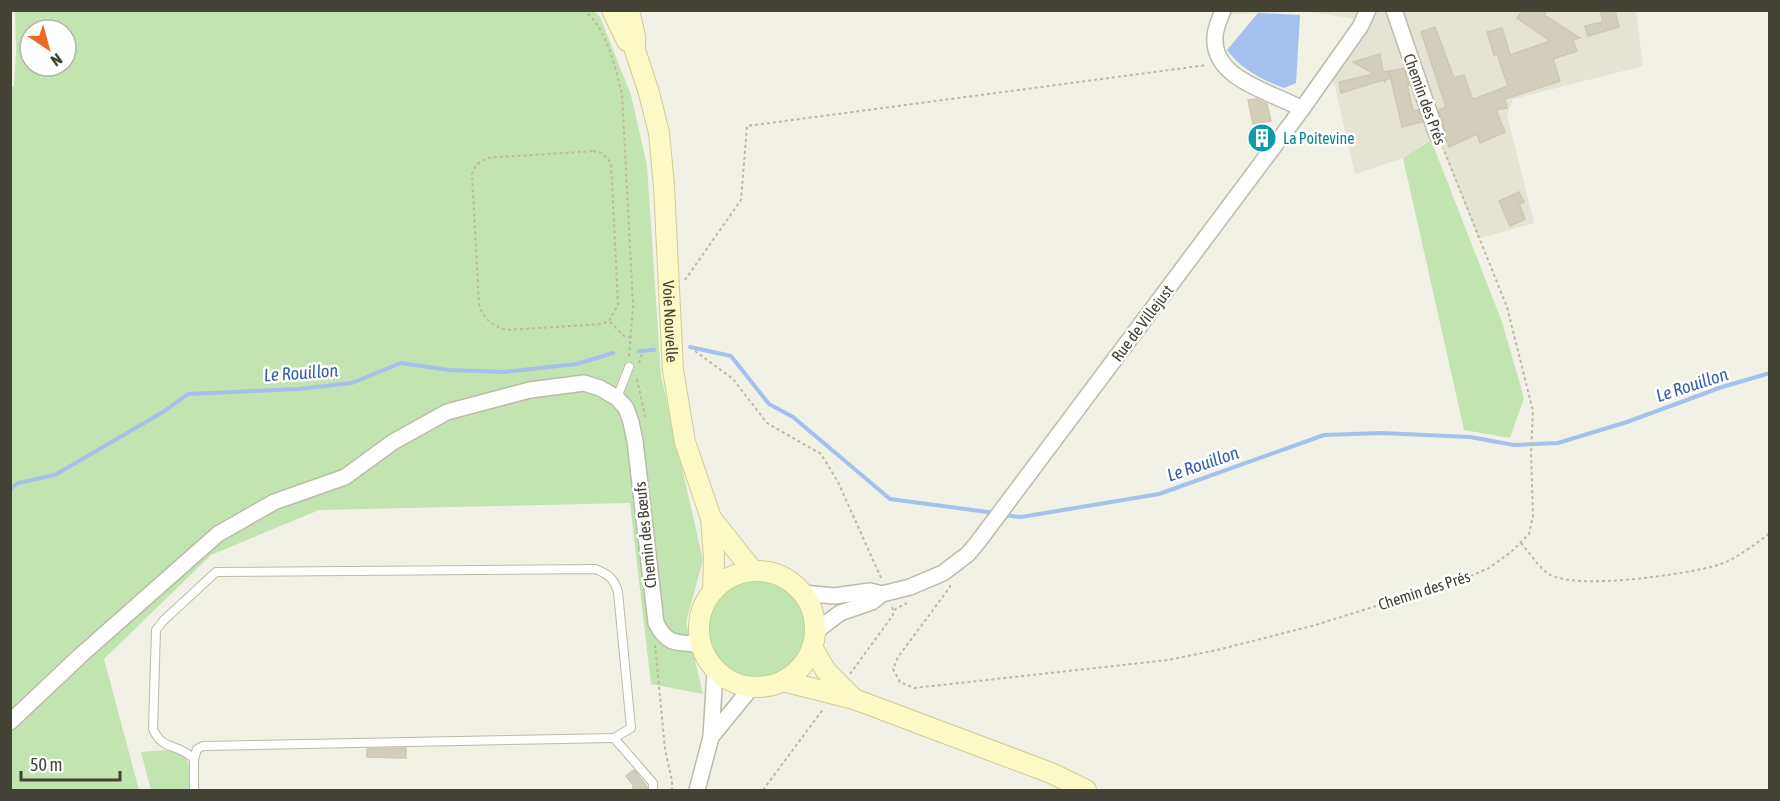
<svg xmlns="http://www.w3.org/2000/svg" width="1780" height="801" viewBox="0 0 1780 801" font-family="'Asap Condensed',sans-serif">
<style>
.residential{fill:#e5e3d4}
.green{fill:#c2e4b0;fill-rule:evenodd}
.water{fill:#a4c0ec}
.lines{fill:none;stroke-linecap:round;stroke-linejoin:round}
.stream{stroke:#a4c0ec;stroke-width:4}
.building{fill:#d3cebb;stroke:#cdc8af;stroke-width:1.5}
.service-casing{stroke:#bdbaa9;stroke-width:10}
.minor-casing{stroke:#bdbaa9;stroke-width:18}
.secondary-casing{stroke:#cfcc97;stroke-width:22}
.path{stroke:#bdb89b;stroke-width:2;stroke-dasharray:3 3;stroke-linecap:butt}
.service{stroke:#fff;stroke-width:8}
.minor{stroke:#fff;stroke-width:15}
.secondary{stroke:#fbfac6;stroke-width:20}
.labels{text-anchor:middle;stroke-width:5;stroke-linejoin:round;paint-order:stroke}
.street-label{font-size:16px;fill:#444135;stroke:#fff}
.culture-label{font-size:16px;fill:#0d838f;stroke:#fff;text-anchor:start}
.water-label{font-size:18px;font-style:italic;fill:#3560a9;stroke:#fff}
</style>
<rect width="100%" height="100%" fill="#f2f1e5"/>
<!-- residential -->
<path class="residential" d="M1223,10l413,1 7,55 -130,33 -6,16 27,108 -53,15 -3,-1 -41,-102 -34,23 -48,16 -20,-87 -7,-15 35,-52 -61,-9 -81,4z"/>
<!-- green -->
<g class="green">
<path d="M593,10l7,7 31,78 16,71 14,210 42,184 -17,62 17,72 -52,-10 -21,-181 -311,7 -108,45 -107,104 35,131h-128l-1,-702 4,-2 2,-33 -1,-42zM30,30h36v36h-36z"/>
<path d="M1431,140l71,182 22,76 -14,40 -46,-8 -61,-272z"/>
<circle cx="758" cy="630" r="50"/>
<path d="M167,750c26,4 23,19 23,40h-39l-10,-38z"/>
</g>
<!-- water -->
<path class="water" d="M1258,13l42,2 -4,68 -12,5c-23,-9 -42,-18 -57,-38z"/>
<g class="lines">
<!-- stream -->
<g class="stream">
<path d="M690,347l41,9 38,48 24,13 97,82 105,14"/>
<path d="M639,351l15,-1"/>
<path d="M10,489l8,-6 37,-8 108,-63 25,-18 110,-5 54,-6 49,-20 48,7 55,2 73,-8 36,-11"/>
<path d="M1003,515l18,2 138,-23 165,-59 57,-2 89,4 44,8 44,-2 69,-21 95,-35 48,-14"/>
</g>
</g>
<!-- building -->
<g class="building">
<path d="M1523,10h24l-3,5 36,23 -7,2 4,11 -24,8 7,22 -55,18 2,9 -11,2 9,22 -25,11 -3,-9 -28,13 -3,-8v-7l-7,-22 7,-3 -25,-75 14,-5 19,51 10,-3 8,23 2,1 34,-13 -11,-32 -3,1 -7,-23 15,-4 8,27 40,-14 -33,-23z"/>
<path d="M1600,10h15l4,17 -31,9 -3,-10 18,-4z"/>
<path d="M1380,54l3,18 5,-1 2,7 -5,2v2l-2,-2 -42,13 -2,-11 35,-8 -21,-12z"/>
<path d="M1404,68l5,17h-2l6,26 5,-1 4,12 -20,5 -13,-56z"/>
<path d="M1256,99l11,5 4,17 -18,3 -5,-24z"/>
<path d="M1519,192l5,10 -5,2 6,15 -15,7 -11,-25z"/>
<path d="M406,748v10l-39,-1v-8z"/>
<path d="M634,770l13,17v3h-14v-5l-7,-9z"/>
</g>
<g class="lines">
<!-- service casing -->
<g class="service-casing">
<g id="service">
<path d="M617,398l12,-31"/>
<path d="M595,569c13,5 19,9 23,23l13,136 -17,10 -411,8 -6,3 -3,10c-17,-17 -31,-7 -41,-30l3,-99 8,-10 52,-48z"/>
<path d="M614,738l39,45v7"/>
<path d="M194,759v31"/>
</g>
</g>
<!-- minor casing -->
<g class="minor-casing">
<g id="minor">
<path d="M1223,10c-3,9 -8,18 -8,27 -3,43 58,55 87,72"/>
<path d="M1394,10l43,125"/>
<path d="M803,593l31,3 36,-5 12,3"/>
<path d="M815,632l25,-19 32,-11 10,-8 28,-7 33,-14 25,-19 10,-12 324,-433 58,-82 8,-17"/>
<path d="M10,722l71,-67 137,-121 56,-32 71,-25 48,-35 54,-30 83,-22 54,-7 16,5 17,10 9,10 5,14 4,19 21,182c11,22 21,20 44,21"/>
<path d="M711,737l40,-49"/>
<path d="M697,790l14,-53 4,-66"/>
</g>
</g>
<!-- secondary casing -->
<g class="secondary-casing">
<g id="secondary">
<path d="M612,10l15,31"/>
<path id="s1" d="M629,10l6,27v13l14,43 10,40 5,53 9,184 12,72 26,76 3,39 -1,34"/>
<path d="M711,518l42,53"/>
<circle cx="757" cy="629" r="58"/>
<path d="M812,647l14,24 28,28"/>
<path d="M783,681l71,18 197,74 35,17"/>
</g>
</g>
<!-- path -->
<g class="path">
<path d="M583,10c24,17 32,57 39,84l11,211 -4,53"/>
<path d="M593,151l9,2 9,10 7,142 -9,16 -8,3 -94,6c-15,-4 -23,-11 -28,-25l-7,-131 4,-9 11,-7z"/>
<path d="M685,280l56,-80 6,-74 460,-61"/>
<path d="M610,322l14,14 7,2"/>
<path d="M695,351l38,28 34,44 54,31 17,28 44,98"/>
<path d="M639,363l4,-12"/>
<path d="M637,379l9,41"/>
<path d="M1521,543c9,10 17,24 28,31 27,17 139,0 169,-9 16,-5 38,-21 52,-32"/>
<path d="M950,585v2l-52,70 -5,12 7,13 14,6 254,-28 49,-10 95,-24 154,-48 23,-10 22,-16 18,-18 4,-18 -2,-63 2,-42 -26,-104 -64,-159"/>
<path d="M894,610l13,-7"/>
<path d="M655,645l10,104 7,32v9"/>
<path d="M850,674l43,-59 -1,-11"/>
<path d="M763,790l61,-82"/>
</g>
<!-- service -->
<use href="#service" class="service"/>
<!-- minor -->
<use href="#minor" class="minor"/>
<!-- secondary -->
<use href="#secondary" class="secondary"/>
</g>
<!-- icons -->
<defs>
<g id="building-disc" transform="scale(1.5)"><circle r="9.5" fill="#0f9aa8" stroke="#fff"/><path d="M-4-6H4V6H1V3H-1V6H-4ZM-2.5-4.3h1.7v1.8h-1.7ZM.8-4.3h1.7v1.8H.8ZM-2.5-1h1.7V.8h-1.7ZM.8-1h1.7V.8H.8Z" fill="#fff"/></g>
</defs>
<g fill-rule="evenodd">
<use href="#building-disc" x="1262" y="138"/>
</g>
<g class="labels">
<!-- street labels -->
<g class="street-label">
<text transform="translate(1425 99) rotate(70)" y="6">Chemin des Prés</text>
<text dy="6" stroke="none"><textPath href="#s1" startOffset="316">Voie Nouvelle</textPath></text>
<text transform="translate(1142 323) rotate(-53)" y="6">Rue de Villejust</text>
<text transform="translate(645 535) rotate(-96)" y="6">Chemin des Bœufs</text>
<text transform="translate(1424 590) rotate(-18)" y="6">Chemin des Prés</text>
</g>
<!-- culture labels -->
<g class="culture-label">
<text x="1283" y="144">La Poitevine</text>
</g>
<!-- water labels -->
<g class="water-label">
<text transform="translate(301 373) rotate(-4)" y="6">Le Rouillon</text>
<text transform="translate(1692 385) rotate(-18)" y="6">Le Rouillon</text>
<text transform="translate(1203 464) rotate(-19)" y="6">Le Rouillon</text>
</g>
</g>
<!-- border -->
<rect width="1780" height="801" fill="none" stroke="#444135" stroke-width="24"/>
<!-- north arrow -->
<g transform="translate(48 48) rotate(144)"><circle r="28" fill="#ffffff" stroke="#b4b3ae" stroke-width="1.5"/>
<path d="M0-4.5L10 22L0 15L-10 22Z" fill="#ee6a20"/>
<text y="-9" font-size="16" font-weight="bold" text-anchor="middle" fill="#444135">N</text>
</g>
<!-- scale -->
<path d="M21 771v9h99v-9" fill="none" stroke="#444135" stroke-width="3"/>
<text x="30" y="771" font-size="18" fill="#444135" stroke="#ffffff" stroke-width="4.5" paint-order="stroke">50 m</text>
</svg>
